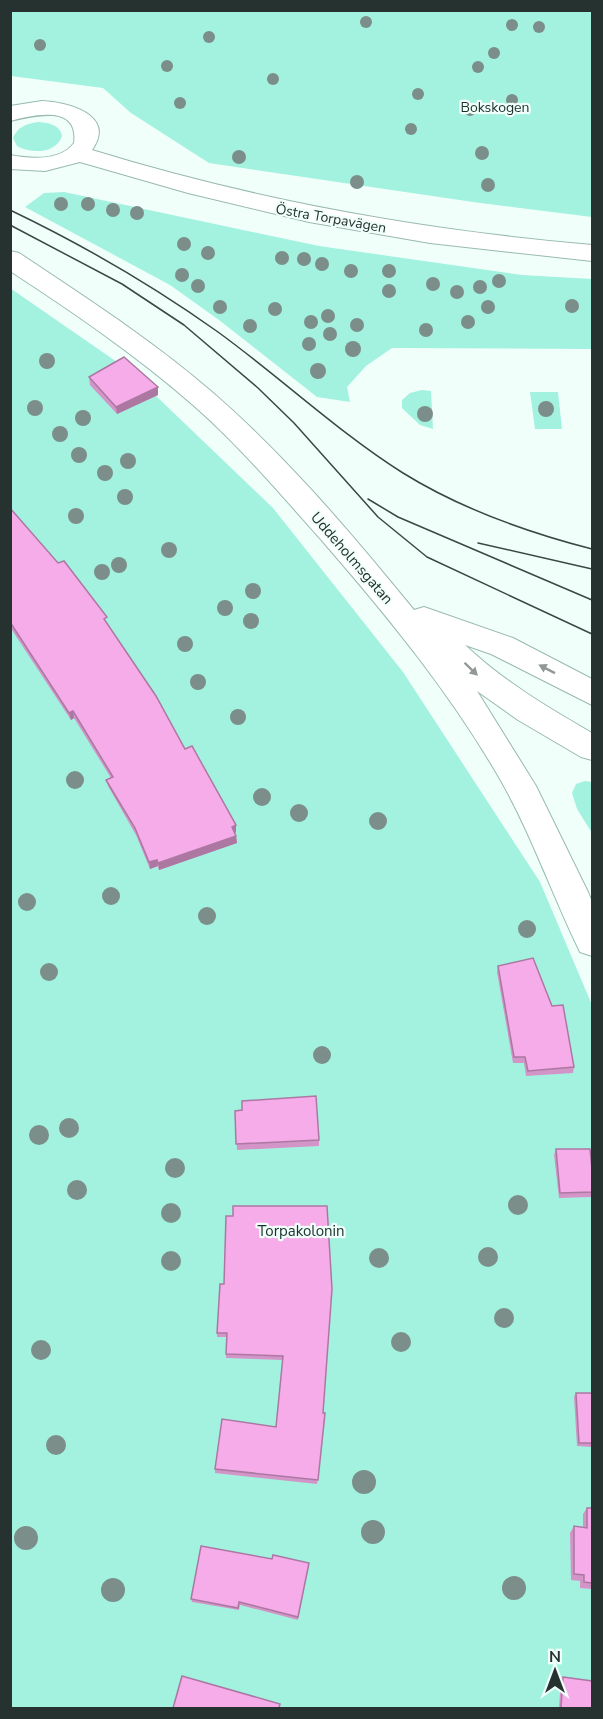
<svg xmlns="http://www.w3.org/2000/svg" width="603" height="1719" viewBox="0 0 603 1719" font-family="'Nunito Sans',sans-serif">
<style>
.green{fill:#a3f2e0}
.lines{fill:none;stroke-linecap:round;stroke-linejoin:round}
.minor-casing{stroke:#98b9b1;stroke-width:2}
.minor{fill:#fff;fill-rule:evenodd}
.tram{stroke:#3a4844;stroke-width:1.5}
.tree{fill:#7c8e89}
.wall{fill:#d394c8}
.shaded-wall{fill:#ac78a2}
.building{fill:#f5ace8;stroke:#ac78a2;stroke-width:1.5}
.oneway{fill:#929897}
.labels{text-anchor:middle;stroke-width:4.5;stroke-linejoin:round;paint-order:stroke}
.far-park-label{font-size:14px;fill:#1c312c;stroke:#f1fffb}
.far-street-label{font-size:14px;fill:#25322f;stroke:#f1fffb}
.street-label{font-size:15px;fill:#25322f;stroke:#f1fffb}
.park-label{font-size:15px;fill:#1c312c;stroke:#f1fffb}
</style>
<rect width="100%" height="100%" fill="#f1fffb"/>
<!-- green -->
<g class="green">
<path d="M10,11h582v206l-119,-15 -264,-39 -78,-50 -28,-25 -92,-12z"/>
<path d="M39,122c10,1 21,3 23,14 -6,18 -31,18 -45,10l-4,-8c4,-11 15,-15 26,-16z"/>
<path d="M64,192l255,54 203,29 70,4v70l-200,-1 -26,18 -19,21 3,15 -33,-5 -98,-77 -49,-35 -145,-78 19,-14z"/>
<path d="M10,288l120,83 143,137 130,164 137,210 52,123v703h-581z"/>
<path d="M422,390l9,1 2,38 -13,-4 -18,-17v-8l8,-7z"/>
<path d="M530,392h28l4,37h-27z"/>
<path d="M585,781l7,1v51l-15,-24 -5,-16 4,-9z"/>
</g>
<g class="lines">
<!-- minor casing -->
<g class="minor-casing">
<g id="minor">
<path d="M42,101c26,1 75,14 50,49 165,51 328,80 500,95v16l-162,-18 -121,-21 -121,-29 -108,-31 -35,9 -35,-2v-14c21,4 51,6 64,-12 5,-39 -40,-28 -64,-22v-15z"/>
<path d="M10,251l9,2c66,44 133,87 193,139 74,64 140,142 202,218l10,-3 89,31 79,41v26l-101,-51 -26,-9c38,36 82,62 127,88v27l-11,-3 -63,-37 -41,-29 59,95 52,106 4,10v54l-12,-4c-28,-57 -48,-117 -80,-173 -49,-85 -111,-161 -176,-236 -42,-47 -83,-96 -131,-138 -57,-50 -120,-93 -183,-134z"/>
</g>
</g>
<!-- minor -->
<use href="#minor" class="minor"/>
<!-- tram -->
<g class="tram">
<path d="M10,210c73,35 142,75 208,122 62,45 120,100 185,141 58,36 123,59 189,76"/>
<path d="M10,225l112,59 62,41 74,63 36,35 84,94 49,40 165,77"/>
<path d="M368,499l30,18 194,83"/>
<path d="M478,543l114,26"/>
</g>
</g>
<!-- trees -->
<g class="tree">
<circle cx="366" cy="22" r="6"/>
<circle cx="512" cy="25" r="6"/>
<circle cx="539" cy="27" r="6"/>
<circle cx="209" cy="37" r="6"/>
<circle cx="40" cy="45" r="6"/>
<circle cx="494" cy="53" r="6"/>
<circle cx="167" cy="66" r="6"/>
<circle cx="478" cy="67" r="6"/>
<circle cx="273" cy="79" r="6"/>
<circle cx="418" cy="94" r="6"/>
<circle cx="512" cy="100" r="6"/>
<circle cx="180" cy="103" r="6"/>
<circle cx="470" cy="110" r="6"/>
<circle cx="411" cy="129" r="6"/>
<circle cx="482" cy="153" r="7"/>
<circle cx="239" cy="157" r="7"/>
<circle cx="357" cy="182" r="7"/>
<circle cx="488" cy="185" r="7"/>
<circle cx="61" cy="204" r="7"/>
<circle cx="88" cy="204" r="7"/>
<circle cx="113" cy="210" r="7"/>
<circle cx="137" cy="213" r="7"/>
<circle cx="184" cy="244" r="7"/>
<circle cx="208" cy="253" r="7"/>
<circle cx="282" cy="258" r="7"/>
<circle cx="304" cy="259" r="7"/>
<circle cx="322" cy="264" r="7"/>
<circle cx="351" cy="271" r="7"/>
<circle cx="389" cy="271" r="7"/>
<circle cx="182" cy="275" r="7"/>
<circle cx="499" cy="281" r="7"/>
<circle cx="433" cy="284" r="7"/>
<circle cx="198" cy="286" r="7"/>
<circle cx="480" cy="287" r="7"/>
<circle cx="389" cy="291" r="7"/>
<circle cx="457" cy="292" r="7"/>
<circle cx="572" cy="306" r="7"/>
<circle cx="220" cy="307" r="7"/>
<circle cx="488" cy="307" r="7"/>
<circle cx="275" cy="309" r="7"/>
<circle cx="328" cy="316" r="7"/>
<circle cx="311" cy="322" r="7"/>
<circle cx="468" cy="322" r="7"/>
<circle cx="357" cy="325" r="7"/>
<circle cx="250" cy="326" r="7"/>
<circle cx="426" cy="330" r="7"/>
<circle cx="330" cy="334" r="7"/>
<circle cx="309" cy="344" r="7"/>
<circle cx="353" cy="349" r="8"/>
<circle cx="47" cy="361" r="8"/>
<circle cx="318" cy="371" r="8"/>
<circle cx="35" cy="408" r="8"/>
<circle cx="546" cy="409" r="8"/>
<circle cx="425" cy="414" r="8"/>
<circle cx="83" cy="418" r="8"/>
<circle cx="60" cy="434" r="8"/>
<circle cx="79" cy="455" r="8"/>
<circle cx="128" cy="461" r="8"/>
<circle cx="105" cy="473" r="8"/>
<circle cx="125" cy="497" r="8"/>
<circle cx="76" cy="516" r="8"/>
<circle cx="169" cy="550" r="8"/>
<circle cx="119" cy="565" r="8"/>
<circle cx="102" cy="572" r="8"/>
<circle cx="253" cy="591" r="8"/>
<circle cx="225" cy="608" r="8"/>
<circle cx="251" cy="621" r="8"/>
<circle cx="185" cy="644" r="8"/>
<circle cx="198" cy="682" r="8"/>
<circle cx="238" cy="717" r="8"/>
<circle cx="75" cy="780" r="9"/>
<circle cx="262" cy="797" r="9"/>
<circle cx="299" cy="813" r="9"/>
<circle cx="378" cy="821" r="9"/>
<circle cx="111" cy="896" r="9"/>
<circle cx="27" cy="902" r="9"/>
<circle cx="207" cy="916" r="9"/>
<circle cx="527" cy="929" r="9"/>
<circle cx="49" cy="972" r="9"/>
<circle cx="322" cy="1055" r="9"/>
<circle cx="69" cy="1128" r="10"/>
<circle cx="39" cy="1135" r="10"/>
<circle cx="175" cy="1168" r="10"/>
<circle cx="77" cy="1190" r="10"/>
<circle cx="518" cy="1205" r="10"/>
<circle cx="171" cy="1213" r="10"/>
<circle cx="488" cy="1257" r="10"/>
<circle cx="379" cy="1258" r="10"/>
<circle cx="171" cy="1261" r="10"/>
<circle cx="504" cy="1318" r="10"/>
<circle cx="401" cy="1342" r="10"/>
<circle cx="41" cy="1350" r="10"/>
<circle cx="56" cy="1445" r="10"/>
<circle cx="364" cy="1482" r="12"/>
<circle cx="373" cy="1532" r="12"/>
<circle cx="26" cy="1538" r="12"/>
<circle cx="514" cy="1588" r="12"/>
<circle cx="113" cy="1590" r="12"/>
</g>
<!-- wall -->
<g class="wall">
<path d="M89,377l69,10v8l-41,19 -27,-29z"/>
<path d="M10,508l98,117 77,124 51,76v7l-1,1 1,3 1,7 -78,27 -1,-4 -8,3 -14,-34 -28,-49 -2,-6 5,-2 -37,-60 -3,2 -61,-93z"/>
<path d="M498,966l76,101 -1,6 -47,3 -2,-13h-11l-16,-91z"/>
<path d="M235,1111l84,29v6l-82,4z"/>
<path d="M556,1149l36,20v28l-33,1 -5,-43z"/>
<path d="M226,1216l99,201 -8,67 -102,-11v-4l61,-42 7,-67 -57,-2 1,-21h-10v-4l7,-49z"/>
<path d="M576,1393h16v54l-15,-1 -3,-49z"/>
<path d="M587,1508h5v81l-12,-1v-7l-9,-1 -1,-47 4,-7 9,1v-13z"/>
<path d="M272,1559l37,4 -11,57 -58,-15 -1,5 -47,-8 -1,-3z"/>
<path d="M563,1677l29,31h-33l2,-29z"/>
</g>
<!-- shaded-wall -->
<g class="shaded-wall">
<path d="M158,387v8l-41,19 -1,-7z"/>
<path d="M73,711l1,7 -3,2 -2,-7z"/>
<path d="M236,825v7l-4,2v-7z"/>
<path d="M236,836l1,7 -78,27 -1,-7z"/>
<path d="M157,860l1,6 -8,3 -1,-7z"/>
</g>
<!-- building -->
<g class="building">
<path d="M124,357l34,30 -42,20 -27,-30z"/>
<path d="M10,508l48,55 6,-2 43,56 -3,2 52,77 29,53 7,-3 44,79 -4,2 4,9 -78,27 -1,-3 -8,2 -14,-34 -29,-48 7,-3 -40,-66 -4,2 -59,-91z"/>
<path d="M533,958l19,48 11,-1 11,62 -46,4 -3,-14h-11l-16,-91z"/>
<path d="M316,1096l3,44 -83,4 -1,-33 7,-1v-9z"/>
<path d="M556,1149h34l2,20v23l-32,1z"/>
<path d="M233,1206h94l5,83 -9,124h2l-7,67 -103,-11 7,-50 54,8 7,-71 -57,-2 1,-21h-10l3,-49h4l2,-68h7z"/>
<path d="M576,1393h16v50h-13z"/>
<path d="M587,1508h5v75l-8,-1v-7l-10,-1v-48l13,2z"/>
<path d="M201,1546l71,13 1,-4 36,8 -11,54 -59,-15 -1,6 -47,-9z"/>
<path d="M182,1676l98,28 -1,4h-106z"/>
<path d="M563,1677l29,4v27h-31z"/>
</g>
<!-- one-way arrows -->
<defs><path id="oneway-solid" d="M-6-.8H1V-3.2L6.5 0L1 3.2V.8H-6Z" transform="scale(1.5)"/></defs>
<g class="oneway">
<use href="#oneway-solid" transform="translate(471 669) rotate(44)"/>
<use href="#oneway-solid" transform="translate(547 669) rotate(-153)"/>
</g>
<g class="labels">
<!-- far-park labels -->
<g class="far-park-label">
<text x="495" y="112">Bokskogen</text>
</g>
<!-- far-street labels -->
<g class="far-street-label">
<text transform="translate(331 218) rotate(10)" y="5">Östra Torpavägen</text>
</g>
<!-- street labels -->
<g class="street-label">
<text transform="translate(352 558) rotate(49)" y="5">Uddeholmsgatan</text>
</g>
<!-- park labels -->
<g class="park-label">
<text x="301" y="1236">Torpakolonin</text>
</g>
</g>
<!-- border -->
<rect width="603" height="1719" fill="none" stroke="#25322f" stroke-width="24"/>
<!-- north arrow -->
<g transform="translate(555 1671)" stroke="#f1fffb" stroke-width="4.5" paint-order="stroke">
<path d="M0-4.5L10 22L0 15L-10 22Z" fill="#25322f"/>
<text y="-9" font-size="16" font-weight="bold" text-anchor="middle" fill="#25322f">N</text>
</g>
</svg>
